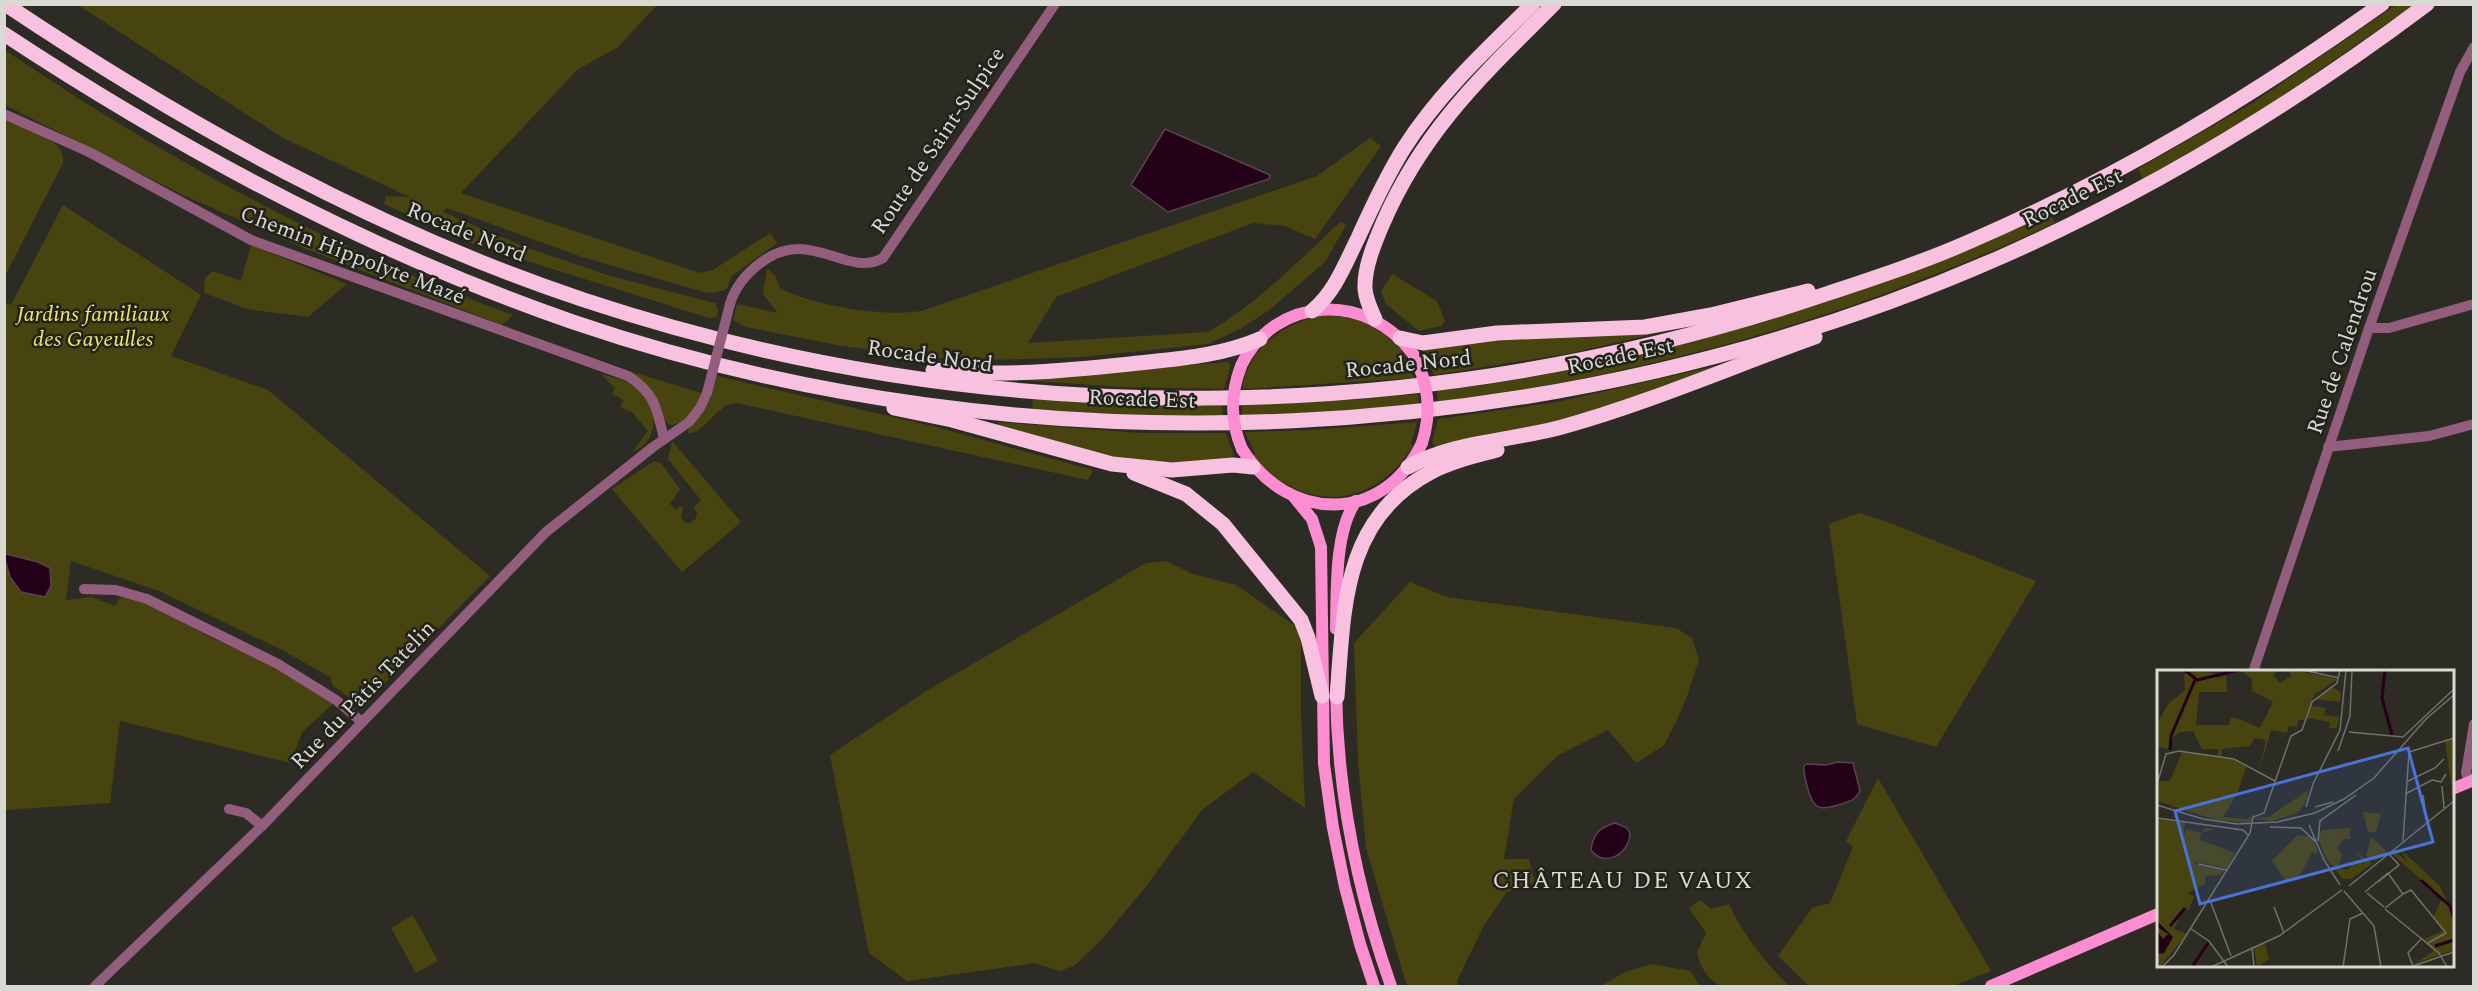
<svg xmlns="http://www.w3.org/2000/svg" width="2478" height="991" viewBox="0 0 2478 991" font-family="Spectral,serif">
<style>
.green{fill:#484410}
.water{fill:#250119;stroke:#5b4251;stroke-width:1.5}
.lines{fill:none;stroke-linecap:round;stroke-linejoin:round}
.minor{stroke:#935e7d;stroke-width:10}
.major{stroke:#fb8dd0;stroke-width:12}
.highway{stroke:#f7c1df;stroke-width:15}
.minor-bridge{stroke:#935e7d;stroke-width:10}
.major-bridge{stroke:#fb8dd0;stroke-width:12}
.labels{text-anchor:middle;stroke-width:5;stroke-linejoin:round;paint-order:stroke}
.street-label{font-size:22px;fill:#d9d9d4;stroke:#22221b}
.park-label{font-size:22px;font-style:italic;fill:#f3e865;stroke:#22221b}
.neighbourhood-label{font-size:24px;letter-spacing:1.5px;fill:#d9d9d4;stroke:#22221b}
.inset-river{fill:none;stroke:#250119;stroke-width:3}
.inset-road{fill:none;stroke:#71716b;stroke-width:1.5}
.view{fill:#4c71d7;fill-opacity:0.15;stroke:#4c71d7;stroke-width:3}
.inset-edge{fill:none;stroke:#d9d9d4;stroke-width:3}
</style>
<rect width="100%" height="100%" fill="#2c2c25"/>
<!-- green -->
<g class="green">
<path d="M78,5h579l-39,42 -41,23 -116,123 239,80 13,-3 57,-37 7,10 -45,33 -5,13 -13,4 -10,-1 -122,-35 -135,-49 -4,4 82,35 85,29 105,27 3,7 -1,7 -8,1 -236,-74 -89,-40 2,-8 24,1 -127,-59z"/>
<path d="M2396,5h18l-155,107 -116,67 -5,-10 116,-67z"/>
<path d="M5,50c159,108 327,200 508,265l-11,10 -196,-76 -123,-54 -178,-90z"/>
<path d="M5,120c14,6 47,16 55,29 3,4 3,9 3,14l-58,113z"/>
<path d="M1370,138l11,8 -66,93 -30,-13 -32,-3 -197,74 -28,46 180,-11c49,-28 87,-68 128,-106l5,-4 5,3 -21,37 -57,49 -28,18 -32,15 -126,13 -91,3 -56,-2 -93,-12 -96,-19 -13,-7 4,-16 41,9 -15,-19 4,-25 8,6 5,13c33,18 103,29 141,23l396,-135z"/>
<path d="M63,205l138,90 -30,61 97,34 222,186 -128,130 -29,-20 -3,-9 -48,-27 -123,-59 -88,-30 -5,39 26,-3 23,9 5,-9 32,8 58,32 62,28 62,38 -32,29 -11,31 -171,-42 -10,82 -105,7 -1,-507 7,2z"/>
<path d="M2050,213l5,10c-201,93 -396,150 -617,179l-1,-11c214,-26 418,-89 613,-178z"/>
<path d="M251,245l96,39 -39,33 -61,-8 -43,-16 1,-15 8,-7 28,10z"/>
<path d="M1392,274l45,27 8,20 -4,5 -22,5 -33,-27 -5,-12z"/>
<path d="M1320,316c35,-2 63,12 86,39l-2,2 10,21 -171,11c-1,-7 2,-15 6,-22 13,-29 41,-44 71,-51z"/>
<path d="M1708,321l-136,32 -138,22 -10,-21 1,-3 70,-11 127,-6z"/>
<path d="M1228,362l3,3 -7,24 -101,-2 -117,-8z"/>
<path d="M1720,365l-135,50 -148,33 -5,-5 6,-24 119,-17z"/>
<path d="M625,370l77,23c-5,14 -17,32 -33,32z"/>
<path d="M601,374c11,3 25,6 35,13 23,15 25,56 -4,65l16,-21 -16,-19 -12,-5 4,-7 -12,-6 3,-6z"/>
<path d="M717,376l219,51 157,43 -5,10 -351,-77c-21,0 -31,31 -49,30v-4l23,-31z"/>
<path d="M1418,394l1,10 -89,8 -88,4v-11l110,-5z"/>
<path d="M1033,398l94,6 95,2 1,10 -96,-1 -95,-6z"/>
<path d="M998,422l142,11h86l8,22 -3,3 -45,5 -62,-2 -127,-34z"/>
<path d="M1417,422l-6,22 2,2c-40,65 -111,67 -160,10l2,-2 -10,-22 66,-2z"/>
<path d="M672,441l69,81 -59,50 -70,-83 42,-28 8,3 18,25 -10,15 6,6 4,-4 3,2 -2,8 3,6 5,1 6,-3 2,-7 -3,-6 7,-7 -33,-41z"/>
<path d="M1859,513l29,9 148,59 -100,166 -79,-23 -28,-200z"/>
<path d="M1166,561l27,13 43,11 65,45v85l4,93 -52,-36 -51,38 -58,79 -42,50 -28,27 -15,5 -24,-8 -128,18 -38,-28 -39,-198 98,-65 218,-127z"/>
<path d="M1410,582l37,15 229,31 16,10 7,21 -11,35 -12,28 -12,23 -28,18 -28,-33 -51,26 -43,43 -10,60h25l6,24 -28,9 -23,33 -27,56 2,5h-52l-41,-138 -8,-86 -4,-119z"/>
<path d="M1878,778l113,193 -38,15h-144l-31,-30 34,-48 18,-5 23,-56 -7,-6z"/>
<path d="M1700,900l11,9 18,-5c14,31 36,58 60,82 -13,1 -57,4 -68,0 -14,-6 -21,-20 -24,-34l9,-19 -17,-25z"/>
<path d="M413,915l25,46 -22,12 -25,-45z"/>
<path d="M1651,964l39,7 10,15h-99l24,-14z"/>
</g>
<!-- water -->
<g class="water">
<path d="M1165,129l105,46 -1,4 -101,33 -37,-27z"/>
<path d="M6,554l32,8 12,6 1,18 -6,11 -24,-5 -11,-15 -6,-21z"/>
<path d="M1837,762l16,1 7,28c-5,9 -9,10 -19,13 -23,8 -28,5 -34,-18 -1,-7 -4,-13 -3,-20l3,-2 19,1z"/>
<path d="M1615,823l12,5 3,5c0,20 -25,36 -39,17 2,-16 9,-23 24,-27z"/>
</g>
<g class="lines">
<!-- minor -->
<g class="minor">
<path d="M4,114l85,38 162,88 377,136c27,17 29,33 36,63"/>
<path d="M730,304c5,-17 15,-29 29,-40 51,-40 86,15 124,-6l172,-254"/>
<path d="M2369,328h20l85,-24"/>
<path d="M2328,447l101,-11 45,-12"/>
<path d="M84,589l32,1 31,9 131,65 58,36 26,22"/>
<path d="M2253,672l116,-344 91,-256 14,-25"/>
<path d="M2470,782l-4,-9 8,-49"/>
<path d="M229,809l17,4 16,13"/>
<path d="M95,986l167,-160 284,-294 107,-85 36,-25 11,-14 7,-15"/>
</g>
<!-- major -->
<g class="major">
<path d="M1241,366c34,-71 126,-75 172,-12"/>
<path d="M1242,449c46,74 141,76 180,-6"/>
<path d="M1294,497l18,22 9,28 3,217 9,64 12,59 15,57 14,42"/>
<path d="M1336,629c1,-36 -2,-97 20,-128"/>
<path d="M1336,689c1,102 21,201 55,297"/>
<path d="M2452,789l22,-9"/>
<path d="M1991,986l167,-72"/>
</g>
<!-- highway -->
<g class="highway">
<path d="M5,4c181,121 372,227 579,296 404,134 842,130 1245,-7 48,-16 97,-32 144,-53 148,-64 278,-143 409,-236"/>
<path d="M4,34c179,118 367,218 569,288 456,156 988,129 1428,-65 151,-67 293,-153 426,-253"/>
<path d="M1312,311c23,-19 33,-47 46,-73 14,-31 28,-61 46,-90 35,-55 83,-99 129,-144"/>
<path d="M1375,319c-4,-9 -9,-19 -10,-30 -1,-22 10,-47 18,-66 40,-93 101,-149 171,-219"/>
<path d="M1400,338l23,5 74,-10 148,-6 66,-12 97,-24"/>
<path d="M933,370c66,7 131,1 197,-6 44,-5 88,-7 130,-25"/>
<path d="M894,408l58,12 160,44 60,6 61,-5 20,2"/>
<path d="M1408,467c46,-26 103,-26 154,-40 86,-24 169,-60 253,-90"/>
<path d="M1134,473l52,21 37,30 78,96 7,18 14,58"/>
<path d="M1337,697c7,-88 5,-178 94,-225 21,-11 44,-16 66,-22"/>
</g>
<!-- minor-bridge -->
<path class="minor-bridge" d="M707,393l23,-89"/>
<!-- major-bridge -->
<g class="major-bridge">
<path d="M1413,354c16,29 19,58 9,89"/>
<path d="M1241,366c-11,29 -11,55 1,83"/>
</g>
</g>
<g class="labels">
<!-- street labels -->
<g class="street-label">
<text transform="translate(937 140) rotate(-56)" y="8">Route de Saint-Sulpice</text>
<text transform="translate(2072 197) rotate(-26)" y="8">Rocade Est</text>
<text transform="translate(467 231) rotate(22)" y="8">Rocade Nord</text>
<text transform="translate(353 254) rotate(21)" y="8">Chemin Hippolyte Mazé</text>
<text transform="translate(2341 351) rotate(-71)" y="8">Rue de Calendrou</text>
<text transform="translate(930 355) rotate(8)" y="8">Rocade Nord</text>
<text transform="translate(1620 355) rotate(-12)" y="8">Rocade Est</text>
<text transform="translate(1408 363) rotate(-6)" y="8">Rocade Nord</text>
<text transform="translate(1142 398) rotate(2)" y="8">Rocade Est</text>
<text transform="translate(362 694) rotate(-46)" y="8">Rue du Pâtis Tatelin</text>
</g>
<!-- park labels -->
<g class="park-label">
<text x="93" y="321">Jardins familiaux<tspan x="93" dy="25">des Gayeulles</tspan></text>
</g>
<!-- neighbourhood labels -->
<g class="neighbourhood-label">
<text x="1623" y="888">CHÂTEAU DE VAUX</text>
</g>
</g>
<!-- overview -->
<g transform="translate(2157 670)">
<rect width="297" height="297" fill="#2c2c25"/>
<path d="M83,0h39l-6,5 7,8 11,-7 -2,-5h9l40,8 -23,15 -11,26h-6l-1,7 -8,-1 -2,7 -16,-3 -12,41 7,-31 -12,-2 -4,8 -28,3 -1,9 13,1 12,8 -9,27 -14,23 25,2 5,-6 -3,10 -34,-3 -59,-19v-24l1,4h12l12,-29 35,4 2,-7h-17l-9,-18 -13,1 -10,7 -1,10 -12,-2v-23l11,-20 17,-14 -1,-15 6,-4 23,2 5,5 8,-3 1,17h-28l-3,33h33l2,-7h6l23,10 13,-26 -21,-11v-12zM176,17l8,6 -1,9 -25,-3zM154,36l15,2 -2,7 15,2 -2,11h-8l1,-6 -23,-4zM297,68v60l-1,1 -8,-58zM151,120l-2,12 -9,11 -25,8 -18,-2 15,-2zM206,142l18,2 -5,18h-8zM0,149l28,4 -2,16 3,-10 15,4 4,-5 10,1 -14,4 -1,7 35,13 -8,15 -31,-6v3l28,4 -3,6 -16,1v8l-18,9 7,3 -5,14 -6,-1 -9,20 13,5 -27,33h-3zM193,158v11h-6l-7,9 5,7 -4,13 10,2 7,-10 10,4 -8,-11 16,10 -22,16h-8l-18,-23 -7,-19 4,-7zM140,165l16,2 5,17 -6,-2 -12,23 -15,5 -13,-19zM214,167l16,15 -12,9 -9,-5zM237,180l13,12 -6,-12 39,36 14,32v32l-40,14 20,-13 -12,-11 21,-9 -10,-13 9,-20 -51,-45zM108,273l4,16 -12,8 -3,-20z" fill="#484410"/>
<path d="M0,251l16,16 -9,16 -7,1v-23l6,8 5,-5 -11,-7z" fill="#250119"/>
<path class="inset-river" d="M28,0l12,10 42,-10M228,0l-3,28 10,37M13,80l1,-14 24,-56M264,210l29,26 4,13M13,256l15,-18M278,276l19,-6M35,297l16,-24"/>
<path class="inset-road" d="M146,0l36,8M192,62l54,5 51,-48M181,81l12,-35 2,-46M1,111l8,-27 13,-3 55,8 41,22M249,112l29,-14 9,-9M285,116l2,22M248,124l27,-14 9,2 5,-8M266,125l4,27M0,135l46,14 34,5 40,-2 38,-9 29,-14 30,-21 52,-59 28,-24M149,137l7,-23 27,-54 6,-60M158,137l18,-5M0,148l86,12 5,5M152,155l15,35 16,25M113,157l31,1 16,15M161,171l2,-20 36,-26M246,171l6,-89 45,-14M41,194l29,6M221,212l21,-17 -10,-11M192,216l105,-85M187,221l30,35 7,41M208,222l23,-19 15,21 -18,14M210,223l17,14M246,224l8,-4 35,43 -18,10M53,230l21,56M117,237l10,26M228,239l54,44 8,14M34,259l18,12 19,26M95,277l2,20M256,296l-5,-13 14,-15M5,297l12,-12 76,-122 3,-16 11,-4 27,-77 11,-6 10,-28 25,-19 3,-13M54,297l68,-31 63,-46M186,297l7,-48 13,-6M253,297l44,-15"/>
<path class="view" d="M251,78l25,94 -233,62 -25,-93z"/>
<rect width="297" height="297" class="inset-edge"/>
</g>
<!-- border -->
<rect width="2478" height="991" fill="none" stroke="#d9d9d4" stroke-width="12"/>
</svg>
